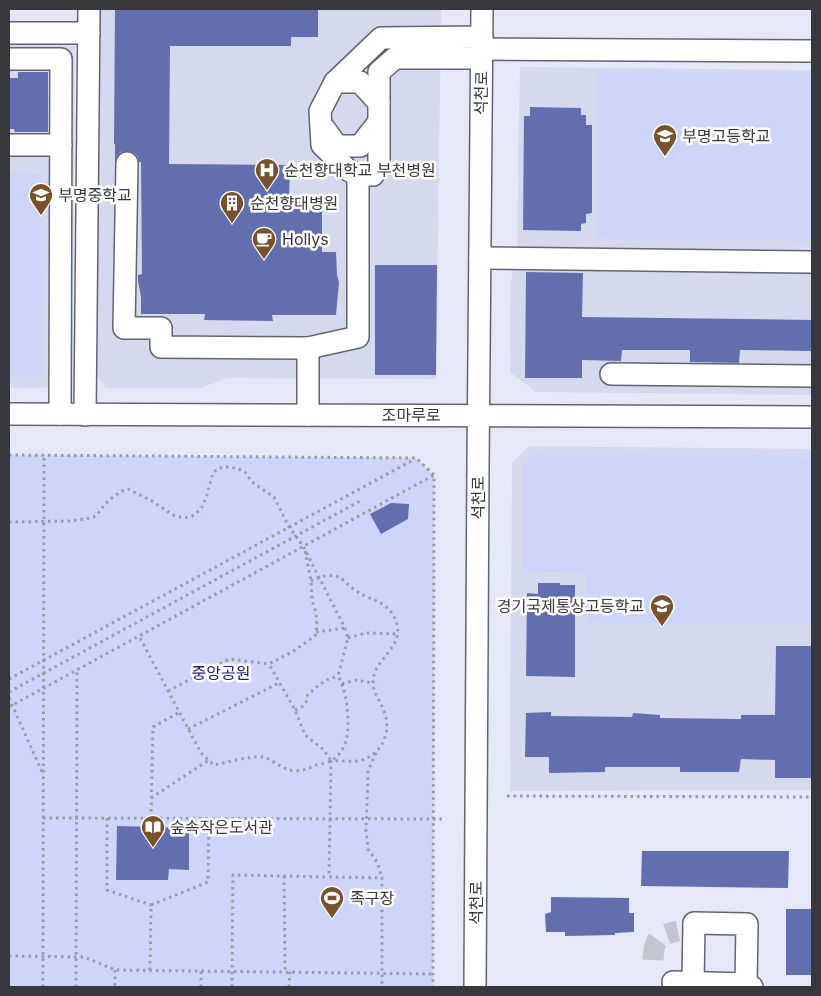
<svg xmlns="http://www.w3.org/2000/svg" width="821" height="996" viewBox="0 0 821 996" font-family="Inter,'Noto Sans KR',sans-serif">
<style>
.built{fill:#d4d9ed}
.green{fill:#cdd6fa}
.building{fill:#626ead}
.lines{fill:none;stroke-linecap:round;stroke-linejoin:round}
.minor-tunnel{stroke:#c2c5d1;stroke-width:21;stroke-dasharray:21 11;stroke-linecap:butt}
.minor-casing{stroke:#626571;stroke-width:24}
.path{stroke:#9799a3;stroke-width:3;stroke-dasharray:2.5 4;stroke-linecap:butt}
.minor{stroke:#fff;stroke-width:21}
.labels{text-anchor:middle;stroke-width:5;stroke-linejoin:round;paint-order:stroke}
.street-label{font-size:16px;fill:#37383e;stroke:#fff}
.poi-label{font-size:16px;fill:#37383e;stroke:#fff;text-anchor:start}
.park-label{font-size:16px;fill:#1f206d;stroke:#fff}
</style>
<rect width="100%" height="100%" fill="#e5e8f6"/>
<!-- built -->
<g class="built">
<path d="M98,9h343l-5,370 -209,-1 -26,10h-95l-12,-15z"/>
<path d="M9,45l66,1 -3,341 -57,1 -6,-1z"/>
<path d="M520,67l292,3v325l-276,-3 -26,-20 1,-91 6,-37z"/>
<path d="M529,446l283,3v341l-302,1 2,-328z"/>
</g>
<!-- green -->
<g class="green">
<path d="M598,73l214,1v167l-215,-2z"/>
<path d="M9,173h32l1,203h-33z"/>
<path d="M534,454l278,3v167l-225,-1v-50l-64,-2v-104z"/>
<path d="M9,455l407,3 18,17 -1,512h-424z"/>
</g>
<!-- building -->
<g class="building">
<path d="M115,9h203v28h-27v9h-121l-1,118 121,1 -1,32 33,-1v56h14l1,23 2,7 -3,33h-64l1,6 -69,-1 1,-6h-64v-17l-3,-16v-6l4,-1 -1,-112h-2l-1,-5 -4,-4 -6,-2 -7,1 -4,4 -2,6v-18h-1z"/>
<path d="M18,72h30v60h-33l-1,-3h-5v-51h9z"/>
<path d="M530,107l51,1v7h5v10h6v88l-6,1v9l-5,1v7l-58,-1 1,-114h6z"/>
<path d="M375,265h62l-1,110h-61z"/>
<path d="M526,272l57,1 -1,44 230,3v31l-72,-1 -1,13 -49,-1v-12h-68l-1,11 -39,-1v18h-57z"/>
<path d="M391,503l18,1 -1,15 -27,15 -11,-20z"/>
<path d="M538,583h22v2h15v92l-49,-1 1,-83 11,1z"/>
<path d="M776,646h36v132h-37v-18l-34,-1 -2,13h-59v-5h-75v5l-56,1v-16h-24l1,-44 25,-1v4l81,1 1,-4 27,2v3l81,1v-4h34z"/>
<path d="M117,826l72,2v42l-20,-1 -1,11h-52z"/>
<path d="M642,851h147l-1,37 -147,-2z"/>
<path d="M551,897l78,1v15h5v19l-19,1v2l-50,1v-4h-19l-1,-18 6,-2z"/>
<rect x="786" y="909" width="26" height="66"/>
</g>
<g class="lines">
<!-- minor-tunnel -->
<path class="minor-tunnel" d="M653,960c1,-22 5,-25 25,-29"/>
<!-- minor casing -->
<g class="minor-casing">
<g id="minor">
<path d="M9,33h80"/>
<path d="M482,49l330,2"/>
<path d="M482,58h-87l-16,14v94l-6,9h-15l-10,-5 -26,-25 -2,-34 15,-29 46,-44 101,-1"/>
<path d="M9,59h52l-1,355"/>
<path d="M335,82h25l19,21"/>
<path d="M324,128l13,18h23l18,-23"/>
<path d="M9,145h52"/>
<path d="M127,163l-3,165h37v19l147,1v67"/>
<path d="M480,258l332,4"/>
<path d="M308,348l50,-11v-162"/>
<path d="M611,374l201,2"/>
<path d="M9,414l803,3"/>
<path d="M85,415l4,-406"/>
<path d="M673,982l73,2 6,3"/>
<path d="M693,983l1,-60 53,1 -1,60"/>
<path d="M475,987l3,-521 4,-457"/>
</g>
</g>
<!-- path -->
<g class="path">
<path d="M9,455l407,3 18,17 -1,512"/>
<path d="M9,522l62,-1 20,-3 5,-2 9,-12 8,-7 9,-6 6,-2 24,12 21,14 11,3 5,-1 5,-2 7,-6 5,-11 7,-25 4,-4 7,-2h7l10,3 4,2 7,10 22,15 15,30 14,19 42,82 3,10 -10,38c8,14 10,33 10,49 0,14 -4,28 -17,36 -4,2 -10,3 -15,4 -8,4 -16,7 -26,5 -8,-1 -20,-12 -27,-13 -16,-1 -34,5 -49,8l-13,-12 -62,-117"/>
<path d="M305,551l6,30 1,19 4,13 1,13 -2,10 -23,16 -23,12 26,46 10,25 19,15 7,11"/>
<path d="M311,581c10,-5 23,-9 32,-1 5,4 9,9 15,12 8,6 20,8 27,14 5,4 9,9 11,15 10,26 -23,37 -23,62 0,10 8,19 11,28 9,22 -4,46 -26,50 -9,1 -18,-1 -27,0l-2,116 53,1v109"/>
<path d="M316,632l29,-4"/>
<path d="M348,638l17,-5 34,1"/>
<path d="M9,679l406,-220"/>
<path d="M342,684l14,-4 17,3"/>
<path d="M168,691l61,-32 40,5"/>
<path d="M9,692l353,-192"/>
<path d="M9,698l33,74"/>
<path d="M9,707l425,-232"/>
<path d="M295,710l7,-3 4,-5 1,-6 8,-8 11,-8 12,-4"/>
<path d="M188,729l91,-46"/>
<path d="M376,753l-8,18 -2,60 2,18 10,15 4,14"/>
<path d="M507,796l305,1"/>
<path d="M151,798l58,-38"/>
<path d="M43,818l402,1"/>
<path d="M107,818v72l44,15"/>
<path d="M151,818l2,-91 27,-15"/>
<path d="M284,876l1,96"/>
<path d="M9,956l75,1 31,13 318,4"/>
<path d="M115,970v17"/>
<path d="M150,970l1,-65 57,-23 1,-64"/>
<path d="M43,987l1,-531"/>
<path d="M76,987l1,-317"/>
<path d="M201,987v-16"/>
<path d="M232,987l1,-112 96,2"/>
<path d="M289,987l1,-15"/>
</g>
<!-- minor -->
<use href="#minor" class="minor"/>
</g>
<!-- icons -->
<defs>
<g id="school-pin" transform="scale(1.25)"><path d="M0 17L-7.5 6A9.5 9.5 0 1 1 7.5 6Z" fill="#77522d" stroke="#fff"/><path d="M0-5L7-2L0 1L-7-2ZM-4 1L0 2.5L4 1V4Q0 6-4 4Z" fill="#fff"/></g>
<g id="hospital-pin" transform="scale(1.25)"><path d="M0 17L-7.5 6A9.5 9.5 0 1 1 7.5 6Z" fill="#77522d" stroke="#fff"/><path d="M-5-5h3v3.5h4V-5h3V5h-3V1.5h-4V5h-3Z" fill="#fff"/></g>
<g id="building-pin" transform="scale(1.25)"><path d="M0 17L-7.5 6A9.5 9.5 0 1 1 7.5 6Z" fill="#77522d" stroke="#fff"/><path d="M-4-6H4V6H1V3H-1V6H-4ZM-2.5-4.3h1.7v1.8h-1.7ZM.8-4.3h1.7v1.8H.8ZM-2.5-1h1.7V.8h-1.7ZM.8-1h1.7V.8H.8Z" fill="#fff"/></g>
<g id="cafe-pin" transform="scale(1.25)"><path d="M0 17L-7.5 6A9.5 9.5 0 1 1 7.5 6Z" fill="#77522d" stroke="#fff"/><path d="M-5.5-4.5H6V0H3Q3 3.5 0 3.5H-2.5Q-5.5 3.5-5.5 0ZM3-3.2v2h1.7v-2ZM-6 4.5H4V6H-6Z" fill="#fff"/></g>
<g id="library-pin" transform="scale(1.25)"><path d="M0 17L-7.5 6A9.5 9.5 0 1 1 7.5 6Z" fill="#77522d" stroke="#fff"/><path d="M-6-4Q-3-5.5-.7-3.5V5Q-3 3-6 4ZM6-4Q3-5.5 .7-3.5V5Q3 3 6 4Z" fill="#fff"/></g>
<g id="stadium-pin" transform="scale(1.25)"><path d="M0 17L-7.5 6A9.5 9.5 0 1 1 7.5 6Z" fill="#77522d" stroke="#fff"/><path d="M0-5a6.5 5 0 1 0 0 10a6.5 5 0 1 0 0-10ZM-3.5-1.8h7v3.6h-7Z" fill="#fff"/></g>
</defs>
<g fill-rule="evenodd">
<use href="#school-pin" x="665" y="136"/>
<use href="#hospital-pin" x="267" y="170"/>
<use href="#school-pin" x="41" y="195"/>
<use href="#building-pin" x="232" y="203"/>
<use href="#cafe-pin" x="264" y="239"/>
<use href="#school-pin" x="662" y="606"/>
<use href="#library-pin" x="153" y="827"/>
<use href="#stadium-pin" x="332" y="898"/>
</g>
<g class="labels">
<!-- street labels -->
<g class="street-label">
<text transform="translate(481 93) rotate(-89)" y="6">석천로</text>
<text x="411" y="421">조마루로</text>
<text transform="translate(478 498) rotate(-90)" y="6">석천로</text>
<text transform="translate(476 903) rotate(-90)" y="6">석천로</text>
</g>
<!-- poi labels -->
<g class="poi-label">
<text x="682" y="142">부명고등학교</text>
<text x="284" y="176">순천향대학교 부천병원</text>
<text x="58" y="201">부명중학교</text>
<text x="250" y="209">순천향대병원</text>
<text x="282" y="245">Hollys</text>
<text x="644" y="612" text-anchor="end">경기국제통상고등학교</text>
<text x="170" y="833">숲속작은도서관</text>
<text x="350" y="904">족구장</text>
</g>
<!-- park labels -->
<g class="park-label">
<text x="221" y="679">중앙공원</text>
</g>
</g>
<!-- border -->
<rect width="821" height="996" fill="none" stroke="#37383e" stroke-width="20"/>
</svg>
